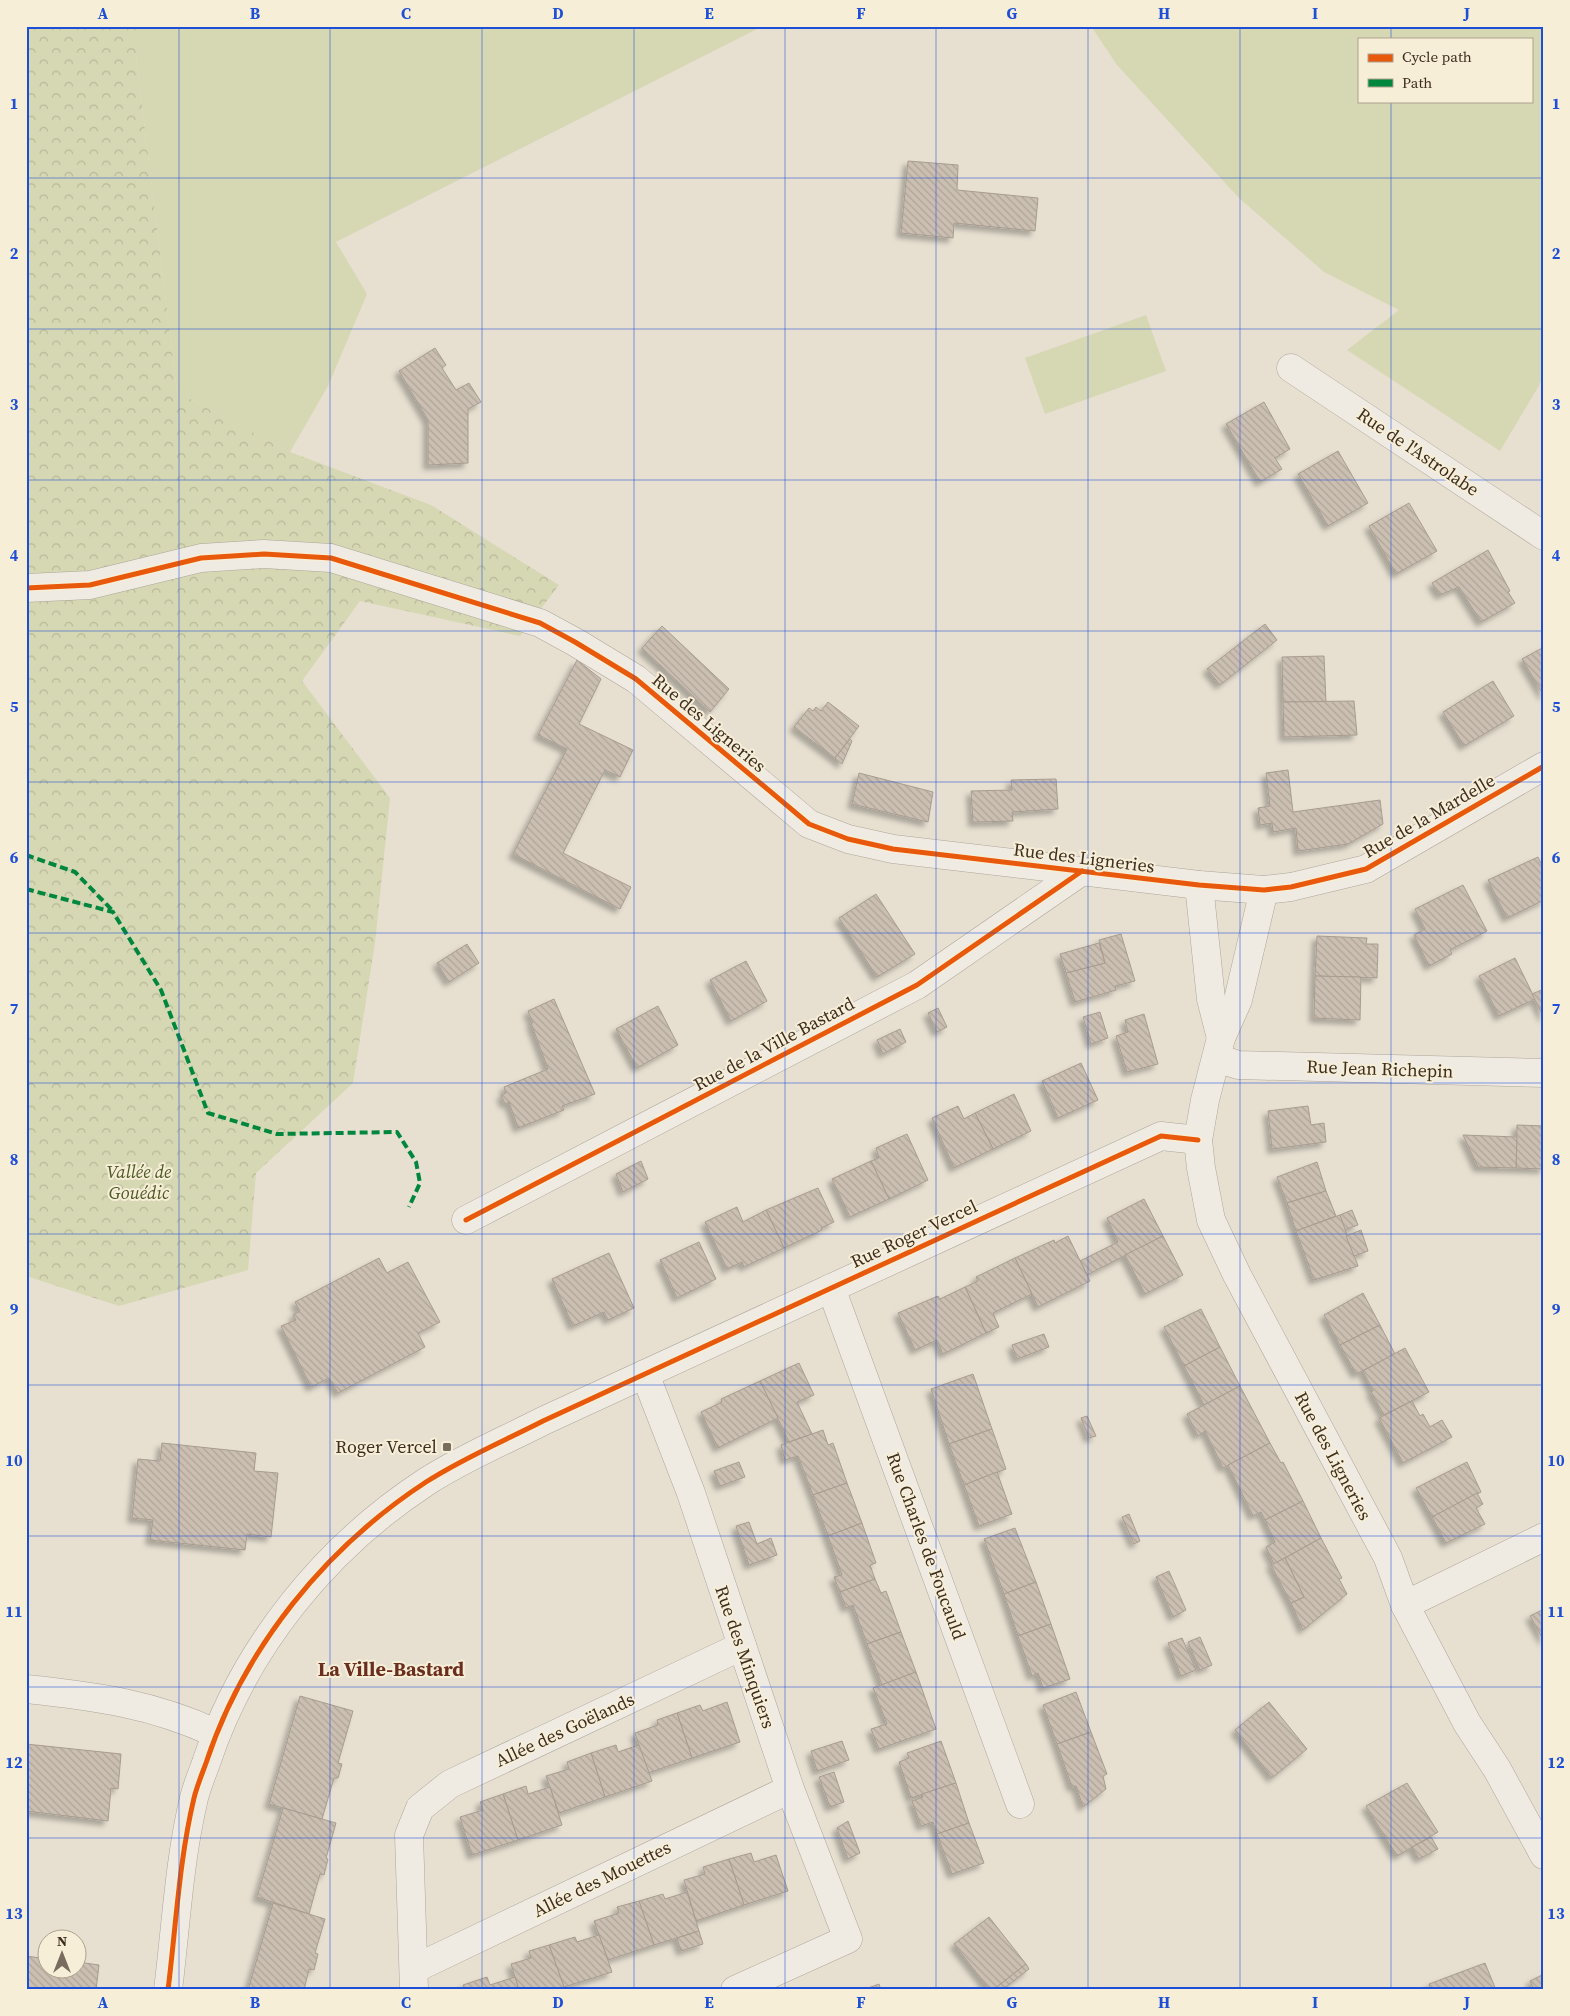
<svg xmlns="http://www.w3.org/2000/svg" width="1570" height="2016" viewBox="0 0 1570 2016" font-family="'Source Serif 4',serif">
<style>
.grass{fill:#d6d7b3;fill-rule:evenodd}
.forest{fill:url(#forest-crowns)}
.building{fill:url(#building-back-hatch);stroke:#a89c90;filter:url(#shadow)}
.lines{fill:none;stroke-linecap:round;stroke-linejoin:round}
.minor-casing{stroke:#ada599;stroke-width:29}
.minor{stroke:#efebe3;stroke-width:28}
.quiet{stroke:#00873e;stroke-width:4;stroke-dasharray:8 4;stroke-linecap:butt}
.cycleway-casing{stroke:#f7eed8;stroke-width:8}
.cycleway{stroke:#e8590c;stroke-width:5}
.grid{fill:none;stroke:#1d4ed8;stroke-width:1;stroke-opacity:0.55}
.poi-dot{fill:#786c5e;stroke:#f7eed8;stroke-width:2}
.labels{text-anchor:middle;stroke-width:4;stroke-linejoin:round;paint-order:stroke}
.street-label{font-size:18px;fill:#3d2e20;stroke:#f7eed8}
.park-label{font-size:18px;font-style:italic;fill:#4d5a26;stroke:#f7eed8}
.poi-label{font-size:18px;fill:#3d2e20;stroke:#f7eed8;text-anchor:end}
.quarter-label{font-size:20px;font-weight:bold;fill:#6b2e1e;stroke:#f7eed8}
.neatline{fill:none;stroke:#1d4ed8;stroke-width:2}
.grid-label{font-size:16px;text-anchor:middle;font-weight:bold;fill:#1d4ed8}
</style>
<defs>
<pattern id="forest-crowns" width="20" height="18" patternUnits="userSpaceOnUse" patternTransform="scale(1.25)"><rect width="20" height="18" fill="#d6d7b3"/><path d="M2 6a3 3 0 1 1 6 0M12 15a3 3 0 1 1 6 0" fill="none" stroke="#b9b99a"/></pattern>
<pattern id="building-back-hatch" width="6" height="6" patternUnits="userSpaceOnUse" patternTransform="scale(1.25)"><rect width="6" height="6" fill="#cbbfb2"/><path d="M-1 5l2 2M0 0l6 6M5-1l2 2" fill="none" stroke="#afa499"/></pattern>
<filter id="shadow"><feDropShadow dx="-4.5" dy="4.5" stdDeviation="2.5" flood-color="#0004"/></filter>
</defs>
<rect width="100%" height="100%" fill="#e7e0d1"/>
<!-- grass -->
<g class="grass">
<path d="M136,26h627l-427,216 31,52 -39,92 -38,66 -113,-60 -41,-336z"/>
<path d="M1091,26h453v351l-44,74 -153,-101 52,-40 -75,-38 -86,-75 -121,-132zM1359,39h172v62h-172z"/>
<path d="M1146,315l20,56 -121,43 -20,-56z"/>
</g>
<!-- forest -->
<path class="forest" d="M26,26h110v30l41,336 113,60 141,53 128,80 -39,51 -160,-35 -58,80 88,117 -15,145 -22,140 -97,90 -8,97 -129,36 -93,-30z"/>
<!-- building -->
<g class="building">
<path d="M908,161l50,4 -1,25 81,8 -3,33 -81,-8 -1,15 -52,-5z"/>
<path d="M435,348l11,17 -4,3 14,22 13,-7 12,19 -13,7v54l-40,2v-45l-29,-49z"/>
<path d="M1264,402l26,47 -15,9 7,11 -22,13 -34,-58z"/>
<path d="M1338,451l30,52 -40,23 -30,-52z"/>
<path d="M1409,503l28,48 -41,23 -27,-48z"/>
<path d="M1488,550l22,41 -2,1 7,11 -34,19 -22,-35 -19,8 -8,-12z"/>
<path d="M1265,624l12,16 -57,45 -13,-16z"/>
<path d="M662,626l67,63 -19,23 -68,-64z"/>
<path d="M1544,647v49l-22,-37z"/>
<path d="M1324,656l2,46h-43l-1,-45z"/>
<path d="M577,660l24,19 -22,45 54,26 -13,27 -15,-7 -42,83 68,34 -11,22 -107,-55 54,-105 -29,-14z"/>
<path d="M1493,681l21,35 -50,30 -21,-34z"/>
<path d="M1354,701l3,34 -73,2 -1,-35z"/>
<path d="M828,702l31,24 -24,32 -41,-31 15,-19 4,3 3,-4 5,4z"/>
<path d="M850,739l2,2 -10,23 -7,-6z"/>
<path d="M1288,770l5,42 87,-12 3,24 -35,20 -50,7 -2,-23 -23,4 -1,-9 -12,2 -2,-17 12,-2 -4,-33z"/>
<path d="M859,773l74,19 -5,30 -76,-18z"/>
<path d="M1056,779l2,30 -46,3 1,9 -40,1 -2,-31 41,-1 -1,-10z"/>
<path d="M1538,857l6,12v31l-37,18 -19,-38z"/>
<path d="M1463,885l24,46 -37,19 2,4 -23,12 -15,-31 11,-6 -10,-20z"/>
<path d="M876,894l39,60 -38,23 -38,-59z"/>
<path d="M1121,934l14,47 -20,5 1,4 -41,12 -9,-29 39,-10 -6,-23z"/>
<path d="M1317,936l50,2 -1,6h12l-1,34 -62,-2z"/>
<path d="M1099,943l6,20 -39,10 -6,-19z"/>
<path d="M467,944l12,19 -30,19 -12,-19z"/>
<path d="M1515,958l20,41 -36,17 -20,-40z"/>
<path d="M746,961l21,40 -36,20 -21,-41z"/>
<path d="M1315,976l46,1 -1,43 -46,-2z"/>
<path d="M1544,989v29l-12,-24z"/>
<path d="M554,999l41,95 -33,12 2,4 -46,18 -9,-26 -4,2 -4,-9 5,-2 -2,-6 44,-18 -17,-46h2l-5,-12z"/>
<path d="M658,1006l20,39 -41,23 -21,-39z"/>
<path d="M938,1008l9,19 -10,5 -9,-19z"/>
<path d="M1100,1012l8,26 -17,6 -8,-27z"/>
<path d="M1144,1014l14,50 -31,8 -11,-36 12,-4 -3,-12z"/>
<path d="M900,1029l6,13 -23,12 -6,-14z"/>
<path d="M1081,1063l17,37 -40,18 -16,-37z"/>
<path d="M1014,1094l17,37 -38,18 -18,-36z"/>
<path d="M958,1106l6,13 11,-6 18,36 -39,19 -22,-50z"/>
<path d="M1308,1106l3,19 13,-2 2,19 -54,7 -4,-38z"/>
<path d="M1517,1125l27,1v43l-28,-1z"/>
<path d="M907,1134l21,46 -39,19 -18,-38 8,-3 -3,-10z"/>
<path d="M1463,1135l54,2 -1,31 -38,-1z"/>
<path d="M641,1161l7,18 -25,13 -7,-18z"/>
<path d="M871,1161l18,38 -39,18 -18,-38z"/>
<path d="M1317,1162l9,29 -39,12 -10,-26z"/>
<path d="M818,1188l16,34 -13,6 1,2 -38,18 -18,-38z"/>
<path d="M1326,1191l10,25 -40,15 -9,-28z"/>
<path d="M1144,1199l19,37 -76,39 -7,-14 38,-19 -11,-24z"/>
<path d="M737,1207l6,15 23,-12 18,38 -40,19 -2,-5 -15,7 -22,-47z"/>
<path d="M1352,1210l6,15 -14,5 -4,-15z"/>
<path d="M1340,1215l18,51 -44,14 -18,-49z"/>
<path d="M1361,1230l7,21 -14,5 -8,-20z"/>
<path d="M1068,1236l22,45 -52,26 -23,-49 39,-18 1,3z"/>
<path d="M1163,1236l20,39 -38,19 -20,-39z"/>
<path d="M699,1242l17,37 -39,19 -17,-38z"/>
<path d="M609,1253l25,55 -26,12 -4,-8 -31,14 -21,-47z"/>
<path d="M379,1258l8,15 21,-11 32,60 -22,11 7,14 -87,46 -9,-15 -18,9 -30,-61 15,-6 -3,-5 7,-4 -5,-9z"/>
<path d="M1015,1258l17,36 -39,19 6,14 -13,6 -21,-46 13,-6 -2,-4z"/>
<path d="M965,1287l21,46 -43,21 -6,-14 -22,10 -17,-37 40,-17 2,3z"/>
<path d="M1363,1293l17,32 -40,20 -16,-30z"/>
<path d="M1201,1309l19,38 -36,19 -20,-39z"/>
<path d="M1380,1325l15,29 -39,20 -16,-29z"/>
<path d="M1044,1334l5,13 -32,12 -5,-14z"/>
<path d="M1220,1347l20,39 -36,19 -20,-39z"/>
<path d="M1405,1348l24,44 -45,23 -13,-23 2,-1 -10,-20z"/>
<path d="M799,1363l15,32 -17,7 15,32 -23,8 -29,-61z"/>
<path d="M973,1374l19,55 -43,15 -18,-55z"/>
<path d="M760,1381l18,37 -60,30 -17,-36 21,-10 -1,-3z"/>
<path d="M1240,1386l30,57 -47,25 -18,-37 -7,5 -11,-22z"/>
<path d="M1412,1401l8,15 3,-2 7,13 12,-7 10,17 -49,26 -24,-45z"/>
<path d="M1087,1416l9,20 -7,2 -8,-20z"/>
<path d="M992,1429l14,40 -42,16 -15,-41z"/>
<path d="M823,1430l5,15 5,-2 14,40 -34,12 -15,-39 -13,4 -4,-15z"/>
<path d="M162,1443l94,10 -2,18 24,2 -7,64 -24,-3 -2,16 -95,-10 3,-20 -21,-2 6,-59 22,2z"/>
<path d="M1270,1443l11,20 2,-1 20,39 -38,19 -4,-8 -8,4 -25,-51z"/>
<path d="M739,1462l6,15 -25,9 -6,-15z"/>
<path d="M1467,1462l14,30 -49,25 -16,-29z"/>
<path d="M997,1472l15,42 -33,12 -15,-41z"/>
<path d="M847,1483l15,40 -34,13 -15,-41z"/>
<path d="M1477,1493l6,11 -7,4 9,16 -39,19 -14,-26z"/>
<path d="M1303,1501l18,37 -47,26 -8,-17 9,-5 -10,-22z"/>
<path d="M1129,1514l11,27 -6,3 -12,-27z"/>
<path d="M749,1522l8,22 14,-6 6,17 -28,10 -13,-39z"/>
<path d="M862,1523l14,40 -6,2 5,14 -35,13 -6,-15 8,-2 -14,-39z"/>
<path d="M1015,1528l21,54 -32,12 -20,-55z"/>
<path d="M1321,1538l21,40 -3,1 8,15 -44,36 -12,-27 13,-6 -19,-39z"/>
<path d="M1285,1558l19,39 -13,6 -20,-38z"/>
<path d="M1169,1571l17,39 -13,7 -17,-40z"/>
<path d="M875,1579l6,14 5,-2 15,41 -34,12 -14,-39 -7,3 -6,-16z"/>
<path d="M1036,1582l15,42 -33,12 -14,-42z"/>
<path d="M1544,1609v32l-14,-25z"/>
<path d="M1051,1624l19,55 -27,9 -5,-15 -6,3 -14,-40z"/>
<path d="M901,1632l15,40 -34,13 -15,-41z"/>
<path d="M1200,1637l12,28 -12,5 -12,-28z"/>
<path d="M1182,1638l14,32 -15,6 -13,-33z"/>
<path d="M916,1672l20,57 -57,20 -8,-20 16,-5 -14,-36z"/>
<path d="M1076,1692l15,40 -34,12 -14,-39z"/>
<path d="M300,1696l53,15 -15,52 4,1 -4,14h-4l-12,41 -53,-15z"/>
<path d="M727,1702l13,40 -48,16 -15,-45 23,-8 3,6z"/>
<path d="M1269,1702l38,47 -35,29 -37,-48z"/>
<path d="M677,1713l15,45 -44,15 -13,-40 23,-8 -1,-5z"/>
<path d="M1091,1732l16,42 -4,2 3,13 -23,18 -7,-21 -4,1 -15,-43z"/>
<path d="M842,1741l7,19 -32,11 -6,-20z"/>
<path d="M941,1741l15,42 -45,15 -12,-36 10,-4 -2,-5z"/>
<path d="M26,1744l95,10 -3,35 -7,-1 -3,33 -82,-10z"/>
<path d="M616,1745l2,7 21,-7 13,36 -47,16 -14,-44z"/>
<path d="M591,1753l14,44 -46,16 -13,-37 23,-7 -2,-7z"/>
<path d="M834,1772l10,30 -14,5 -11,-30z"/>
<path d="M956,1783l13,40 -32,11 -4,-12 -12,4 -9,-25 11,-4 -1,-3z"/>
<path d="M1407,1783l31,49 -41,24 -31,-50z"/>
<path d="M526,1786l2,8 22,-7 12,38 -44,15 -15,-46z"/>
<path d="M503,1794l15,46 -46,15 -12,-38 23,-7 -3,-8z"/>
<path d="M283,1808l53,15 -10,35 2,1 -4,16 -4,-1 -11,40 -52,-17z"/>
<path d="M848,1821l12,32 -12,6 -11,-31z"/>
<path d="M969,1823l15,40 -32,11 -15,-40z"/>
<path d="M1431,1837l7,12 -19,10 -7,-12z"/>
<path d="M751,1853l3,9 22,-7 12,36 -44,14 -15,-46z"/>
<path d="M729,1859l15,46 -48,16 -12,-41 21,-6 -2,-7z"/>
<path d="M687,1892l12,39 -45,14 -15,-44 24,-7 2,5z"/>
<path d="M639,1901l15,44 -46,15 -14,-39 25,-8 -2,-6z"/>
<path d="M273,1903l52,16 -10,34 3,1 -4,16 -5,-1 -5,21h-56z"/>
<path d="M989,1917l37,47 -33,26h-3l-36,-46z"/>
<path d="M699,1931l4,13 -22,7 -4,-13z"/>
<path d="M599,1935l13,37 -48,15 -15,-42 26,-8 2,5z"/>
<path d="M549,1945l15,42 -9,3h-36l-8,-26 20,-6 -2,-7z"/>
<path d="M26,1956l22,3v9h30v-6l21,3 -3,25h-70z"/>
<path d="M1485,1963l11,27h-65l-2,-6z"/>
<path d="M1026,1964l3,5 -27,21h-9z"/>
<path d="M1544,1974v16h-10l-4,-9z"/>
<path d="M487,1977l3,8 25,-8 4,13h-54l-2,-5z"/>
<path d="M879,1984l2,6h-18z"/>
</g>
<g class="lines">
<!-- minor casing -->
<g class="minor-casing">
<g id="minor">
<path d="M1291,368l253,168"/>
<path d="M26,588l64,-3 111,-27 63,-4 67,4 209,65 35,19 61,37 173,145 39,15 45,10 306,36 65,5 27,-3 75,-18 178,-103"/>
<path d="M1199,885l12,114 10,39"/>
<path d="M1264,890l-26,110 -17,38 -16,62 -7,40 3,28 10,52 26,55 151,283 17,47 62,118 30,46 47,86"/>
<path d="M1217,1058l21,7 306,8"/>
<path d="M466,1220l451,-235 165,-114"/>
<path d="M831,1288l189,516"/>
<path d="M645,1374l46,119 99,296 58,150 -113,51"/>
<path d="M1405,1605l139,-68"/>
<path d="M26,1689c68,7 127,15 189,44"/>
<path d="M414,1969l376,-180"/>
<path d="M168,1990c8,-64 11,-129 26,-192 3,-12 8,-24 12,-35 38,-115 119,-215 220,-281 37,-24 78,-41 117,-61l618,-285 37,4"/>
<path d="M414,1990l-5,-155 11,-27 30,-24 292,-138"/>
</g>
</g>
<!-- minor -->
<use href="#minor" class="minor"/>
<!-- quiet -->
<g class="quiet">
<path d="M26,855l49,17 37,38"/>
<path d="M26,889l87,23 48,78 47,123 69,21 120,-2 19,30 4,21 -11,24"/>
</g>
<!-- cycleway casing -->
<g class="cycleway-casing">
<g id="cycleway">
<path d="M26,588l64,-3 111,-27 63,-4 67,4 209,65 35,19 61,37 173,145 39,15 45,10 306,36 65,5 27,-3 75,-18 178,-103"/>
<path d="M466,1220l451,-235 165,-114"/>
<path d="M168,1990c8,-64 11,-129 26,-192 3,-12 8,-24 12,-35 38,-115 119,-215 220,-281 37,-24 78,-41 117,-61l618,-285 37,4"/>
</g>
</g>
<!-- cycleway -->
<use href="#cycleway" class="cycleway"/>
</g>
<!-- grid -->
<path class="grid" d="M179,26v1964M330,26v1964M482,26v1964M634,26v1964M785,26v1964M936,26v1964M1088,26v1964M1240,26v1964M1391,26v13M1391,101v1889M26,178h1518M26,329h1518M26,480h1518M26,631h1518M26,782h1518M26,933h1518M26,1083h1518M26,1234h1518M26,1385h1518M26,1536h1518M26,1687h1518M26,1838h1518"/>
<!-- markers -->
<rect class="poi-dot" x="442" y="1442" width="10" height="10" rx="2.5"/>
<g class="labels">
<!-- street labels -->
<g class="street-label">
<text transform="translate(1418 452) rotate(34)" y="6">Rue de l'Astrolabe</text>
<text transform="translate(709 723) rotate(40)" y="6">Rue des Ligneries</text>
<text transform="translate(1429 816) rotate(-30)" y="6">Rue de la Mardelle</text>
<text transform="translate(1084 858) rotate(7)" y="6">Rue des Ligneries</text>
<text transform="translate(774 1044) rotate(-28)" y="6">Rue de la Ville Bastard</text>
<text transform="translate(1380 1069) rotate(2)" y="6">Rue Jean Richepin</text>
<text transform="translate(914 1234) rotate(-25)" y="6">Rue Roger Vercel</text>
<text transform="translate(1333 1456) rotate(62)" y="6">Rue des Ligneries</text>
<text transform="translate(926 1546) rotate(70)" y="6">Rue Charles de Foucauld</text>
<text transform="translate(745 1657) rotate(71)" y="6">Rue des Minquiers</text>
<text transform="translate(565 1730) rotate(-25)" y="6">Allée des Goëlands</text>
<text transform="translate(602 1879) rotate(-26)" y="6">Allée des Mouettes</text>
</g>
<!-- park labels -->
<g class="park-label">
<text x="139" y="1178">Vallée de<tspan x="139" dy="21">Gouédic</tspan></text>
</g>
<!-- poi labels -->
<g class="poi-label">
<text x="437" y="1453">Roger Vercel</text>
</g>
<!-- quarter labels -->
<g class="quarter-label">
<text x="391" y="1676">La Ville-Bastard</text>
</g>
</g>
<!-- border -->
<rect width="1570" height="2016" fill="none" stroke="#f7eed8" stroke-width="55"/>
<!-- legend -->
<rect x="1358" y="38" width="175" height="65" fill="#f7eed8" stroke="#ada18e"/>
<rect x="1368" y="54" width="25" height="8" fill="#e8590c" stroke="#ada18e"/>
<text x="1402" y="62" font-size="15" fill="#3d2e20">Cycle path</text>
<rect x="1368" y="79" width="25" height="8" fill="#00873e" stroke="#ada18e"/>
<text x="1402" y="88" font-size="15" fill="#3d2e20">Path</text>
<!-- north arrow -->
<g transform="translate(62 1954)"><circle r="24" fill="#f7eed8" stroke="#ada18e"/>
<path d="M0-4L9 19L0 12L-9 19Z" fill="#786c5e"/>
<text y="-8" font-size="14" font-weight="bold" text-anchor="middle" fill="#3d2e20">N</text>
</g>
<rect x="28" y="28" width="1514" height="1960" class="neatline"/>
<g class="grid-label">
<text x="103" y="19">A</text>
<text x="255" y="19">B</text>
<text x="406" y="19">C</text>
<text x="558" y="19">D</text>
<text x="709" y="19">E</text>
<text x="861" y="19">F</text>
<text x="1012" y="19">G</text>
<text x="1164" y="19">H</text>
<text x="1315" y="19">I</text>
<text x="1467" y="19">J</text>
<text x="14" y="109">1</text>
<text x="1556" y="109">1</text>
<text x="14" y="259">2</text>
<text x="1556" y="259">2</text>
<text x="14" y="410">3</text>
<text x="1556" y="410">3</text>
<text x="14" y="561">4</text>
<text x="1556" y="561">4</text>
<text x="14" y="712">5</text>
<text x="1556" y="712">5</text>
<text x="14" y="863">6</text>
<text x="1556" y="863">6</text>
<text x="14" y="1014">7</text>
<text x="1556" y="1014">7</text>
<text x="14" y="1165">8</text>
<text x="1556" y="1165">8</text>
<text x="14" y="1315">9</text>
<text x="1556" y="1315">9</text>
<text x="14" y="1466">10</text>
<text x="1556" y="1466">10</text>
<text x="14" y="1617">11</text>
<text x="1556" y="1617">11</text>
<text x="14" y="1768">12</text>
<text x="1556" y="1768">12</text>
<text x="14" y="1919">13</text>
<text x="1556" y="1919">13</text>
<text x="103" y="2008">A</text>
<text x="255" y="2008">B</text>
<text x="406" y="2008">C</text>
<text x="558" y="2008">D</text>
<text x="709" y="2008">E</text>
<text x="861" y="2008">F</text>
<text x="1012" y="2008">G</text>
<text x="1164" y="2008">H</text>
<text x="1315" y="2008">I</text>
<text x="1467" y="2008">J</text>
</g>
</svg>
